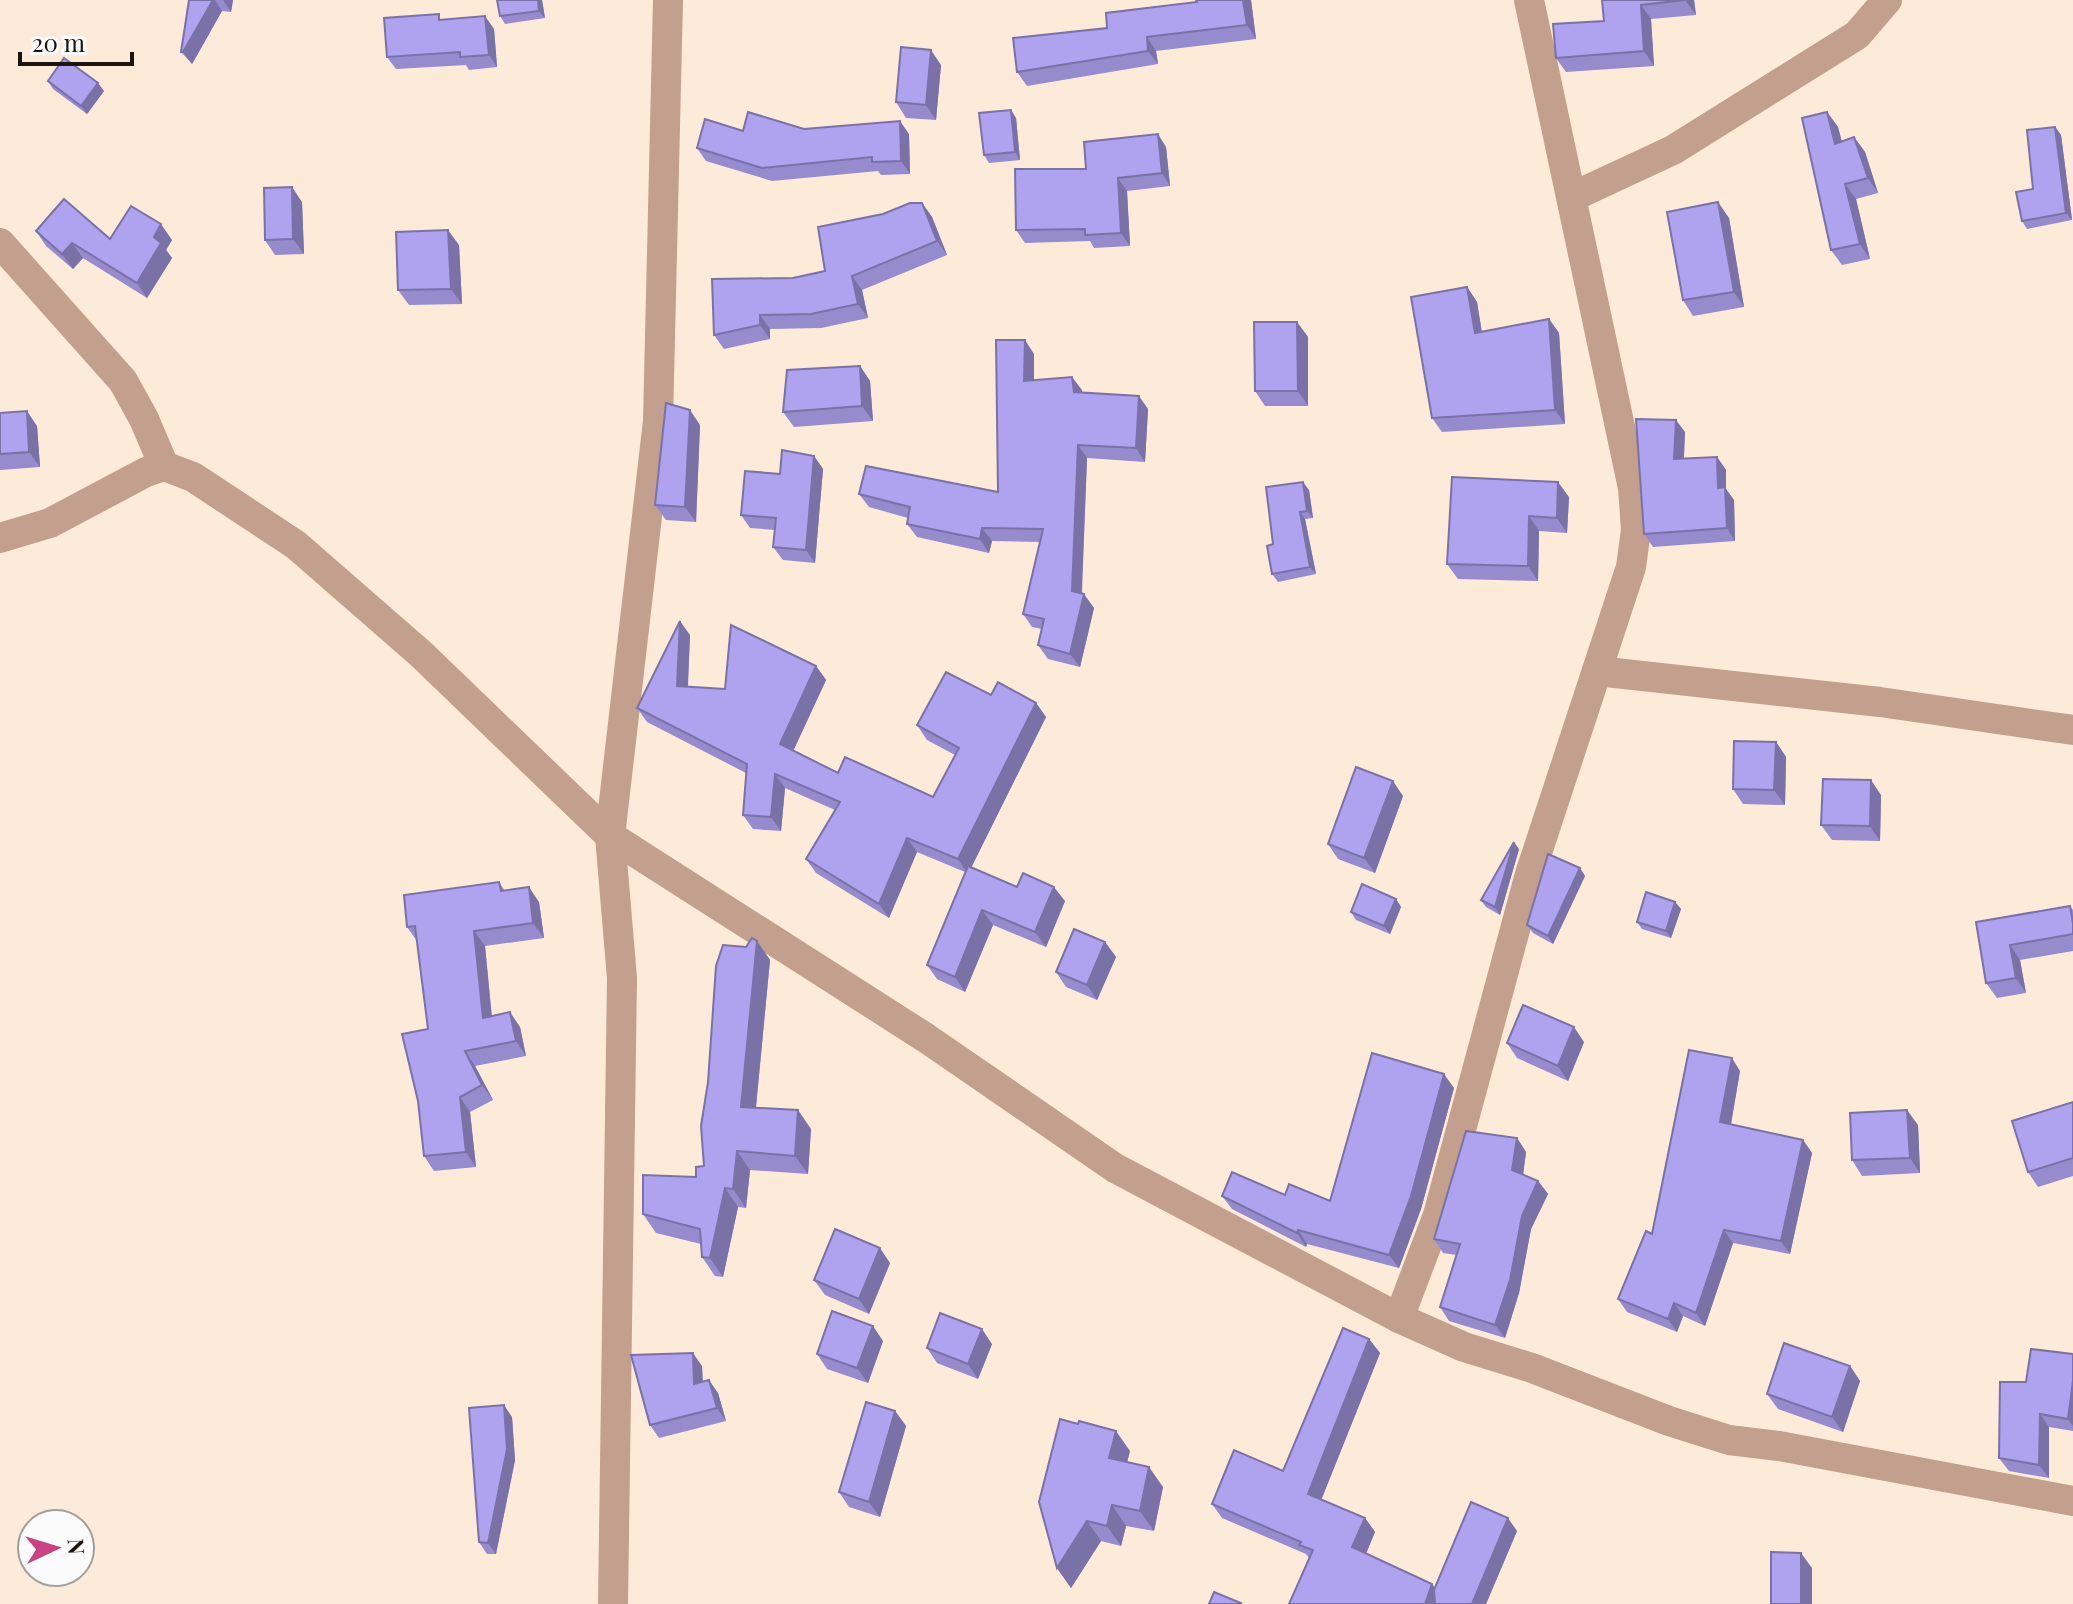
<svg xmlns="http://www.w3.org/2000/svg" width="2073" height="1604" viewBox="0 0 2073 1604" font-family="'Playfair Display',serif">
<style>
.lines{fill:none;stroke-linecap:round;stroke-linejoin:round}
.street{stroke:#c2a08d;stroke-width:30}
.wall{fill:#968bcd}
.shaded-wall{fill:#7a71a7}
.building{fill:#afa2ee;stroke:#7a71a7;stroke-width:2}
</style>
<rect width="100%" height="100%" fill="#feead9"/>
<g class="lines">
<!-- street -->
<g class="street">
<path d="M1572,197l101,-47 184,-115 30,-35"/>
<path d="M0,243l123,138 21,38 20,47"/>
<path d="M0,538l50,-15 96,-51 18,-6 29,11 103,68 125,109 189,182 316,202 189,130 284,150 65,29 68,21 137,53 60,19 50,6 294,55"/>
<path d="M1597,671l283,31 193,28"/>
<path d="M1399,1318l39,-103 92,-341 101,-307 5,-37 -3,-42 -104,-488"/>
<path d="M613,1604l9,-626 -12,-142 48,-415 10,-421"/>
</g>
</g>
<!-- wall -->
<g class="wall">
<path d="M189,0h44l-2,12 -9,-1 -30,53 -11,-12z"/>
<path d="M497,0h45l3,18 -40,6 -5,-8z"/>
<path d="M1196,0h55l5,39 -100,12 2,13 -131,22 -10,-14 90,-44 90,-26z"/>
<path d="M1602,0h92l2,15 -45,4 3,47 -88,6 -10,-14 48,-37z"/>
<path d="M443,20l51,9 3,38 -28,3 -3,-5 -70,4 -9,-12z"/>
<path d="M941,65l-5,55 -30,-2 -10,-16z"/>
<path d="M48,81l56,10 -17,23 -34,-25z"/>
<path d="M1827,112l11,15 4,15 12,-5 11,15 13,41 -22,6 14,60 -28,6 -11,-15z"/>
<path d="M1016,118l4,42 -31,3 -5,-8z"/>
<path d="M2055,127l6,8 11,85 -45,9 -5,-8z"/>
<path d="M804,129l105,5 1,40 -29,1 -3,-4 -106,10 -66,-20 -9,-13 46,-17z"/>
<path d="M1166,147l4,39 -43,5 3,55 -36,2 -4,-7 -65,2 -9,-13 70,-61z"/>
<path d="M302,202l2,52 -29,1 -10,-15z"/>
<path d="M922,203l10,14 15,38 -85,35 6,28 -47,10 -51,1v10l-46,10 -10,-14 79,-57 32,-7 58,-57z"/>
<path d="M1729,218l15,89 -51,9 -10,-16z"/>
<path d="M36,231l74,8 62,1 -6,10 6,8 -25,40 -64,-40 -10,11 -27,-23z"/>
<path d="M459,245l3,59 -53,1 -11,-15z"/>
<path d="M1467,287l10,15 5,30 67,-13 10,14 6,91 -123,8 -10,-14z"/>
<path d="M1297,322l11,15v69h-43l-10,-15z"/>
<path d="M1034,354v26l48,10v3l66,16 -3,53 -58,-4 -5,136 12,14 -14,59 -32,-8 -10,-14 4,-16 -10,-2 -9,-13 17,-72 -48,-1 -3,12 -72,-16 -10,-13 1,-6 -39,-11 -10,-13 139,-2z"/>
<path d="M860,366l10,15 3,40 -79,6 -11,-15z"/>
<path d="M0,413l37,13 3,41 -40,3z"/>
<path d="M700,425l-4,97 -30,-2 -11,-15z"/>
<path d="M1685,432l-1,27 33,-2 9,13v19l8,11 1,41 -82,6 -9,-13z"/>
<path d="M814,456l9,13 -8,94 -32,-3 -10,-13 2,-17 -25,-2 -9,-13z"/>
<path d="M1452,477l117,20 -2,36 -28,-2 -1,50 -80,-2 -11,-15z"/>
<path d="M1309,490l4,28 -8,1 11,55 -38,8 -6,-8 1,-30z"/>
<path d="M690,635l-2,52 37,2 91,-23 10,14 -33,71 45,22 95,24 22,-42 -28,-15 -10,-15 74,-30 45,8 10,14 -75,151 46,19 48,14 -19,46 -53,-22 -28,67 -28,-13 -10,-14 38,-93 -48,-20 -28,66 -73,-45 -10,-14 29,-49 -50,-22 -4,43 -28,-2 -10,-14 3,-42 -99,-51 -10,-14z"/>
<path d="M1776,742l10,15 -1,48 -42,-1 -10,-15z"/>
<path d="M1881,795l-1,46 -48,-1 -11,-15z"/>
<path d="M1403,796l-28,77 -37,-14 -10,-15z"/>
<path d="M1519,849l-19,66 -14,-8 -5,-7z"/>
<path d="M1580,868l5,8 -32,68 -20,-11 -6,-8z"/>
<path d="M499,882l6,9 34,11 5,36 -59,8 7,70 28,11 6,29 -51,10 18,34 -23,12 6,55 -42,4 -10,-15 4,-127 -11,-88 -10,-14z"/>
<path d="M1396,899l5,8 -11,27 -34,-14 -5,-8z"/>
<path d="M1675,902l6,7 -10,29 -29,-9 -5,-7z"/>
<path d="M2070,906l3,4v41l-53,9 6,33 -29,5 -11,-15 -10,-61z"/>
<path d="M757,941l13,19 -14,148 55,21 -3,45 -58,-4 -4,38 -8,-1 -15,70 -8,-1 -13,-19 -1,-13 -45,-11 -13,-19 53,-37 8,-11 4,-84 38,-135z"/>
<path d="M1105,942l11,15 -19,43 -31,-13 -10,-15z"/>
<path d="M1584,1042l-16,39 -51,-23 -10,-15z"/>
<path d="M1740,1071l-9,53 72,16 9,13 -22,101 -57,-11 -28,83 -22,-10 -6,16 -50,-20 -9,-13 34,-65z"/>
<path d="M1454,1088l-33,121 -22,59 -92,-24 -1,3 -74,-38 -10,-13 63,-1 45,6z"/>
<path d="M2073,1102v74l-35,11 -10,-15z"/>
<path d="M1918,1125l2,48 -58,3 -10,-16z"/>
<path d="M1517,1138l9,14 -3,22 15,7 10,13 -17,35 -12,64 -14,45 -56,-17 -9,-14 16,-52 -13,-2 -9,-14z"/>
<path d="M890,1263l-21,51 -44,-19 -11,-15z"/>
<path d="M1369,1339l11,14 -59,147 44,18 10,14 -9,21 66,31 3,4 82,-57 -31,73h-197l20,-46 -3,-4 -84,-36 -10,-14 71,-33z"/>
<path d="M883,1341l-15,42 -41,-14 -10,-15z"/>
<path d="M992,1344l-14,35 -41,-16 -10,-15z"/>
<path d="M2073,1354v77l-24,-4v51l-40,-7 -10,-13 27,-76z"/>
<path d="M702,1366l1,16 15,11 8,28 -67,17 -9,-13z"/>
<path d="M1850,1366l10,15 -17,51 -65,-23 -11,-15z"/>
<path d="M895,1411l11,15 -26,91 -31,-10 -10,-15z"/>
<path d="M512,1417l3,43 -19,94h-9l-8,-12z"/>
<path d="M1130,1451l-3,11 36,25 -9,44 -28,-5 -5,20 -20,-5 -30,47 -14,-20z"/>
</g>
<!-- shaded-wall -->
<g class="shaded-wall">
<path d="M213,0h2l7,11 -30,53 -9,-12z"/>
<path d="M223,0h10l-2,12z"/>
<path d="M538,0h4l3,18 -6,-7z"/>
<path d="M1243,0h8l5,39 -9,-14z"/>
<path d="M1685,0h9l2,15z"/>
<path d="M1641,5l10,14 3,47 -10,-15z"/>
<path d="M485,16l9,13 3,38 -8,-12z"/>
<path d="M1147,37l9,14 2,13 -10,-13z"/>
<path d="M931,50l10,15 -5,55 -10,-15z"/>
<path d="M98,83l6,8 -17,23 -6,-8z"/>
<path d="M1011,110l5,8 4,42 -5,-8z"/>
<path d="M1827,112l11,15 8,32 -11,-15z"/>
<path d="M900,121l9,13 1,40 -9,-13z"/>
<path d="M2055,127l6,8 11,85 -6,-7z"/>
<path d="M1158,134l8,13 4,39 -8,-13z"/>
<path d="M1854,137l11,15 13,41 -10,-15z"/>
<path d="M1118,178l9,13 3,55 -9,-13z"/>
<path d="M1845,184l11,15 14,60 -10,-15z"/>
<path d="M292,187l10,15 2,52 -11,-15z"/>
<path d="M1718,202l11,16 15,89 -10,-15z"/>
<path d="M922,203l10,14 15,38 -10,-14z"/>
<path d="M161,224l11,16 -6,10 6,8 -25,40 -10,-15 17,-46z"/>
<path d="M448,230l11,15 3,59 -11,-15z"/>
<path d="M72,243l11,15 -10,11 -11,-15z"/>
<path d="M852,276l10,14 6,28 -10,-14z"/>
<path d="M1467,287l10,15 7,45 -9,-14z"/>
<path d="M760,315l10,14v10l-10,-14z"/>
<path d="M1549,319l10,14 6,91 -10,-14z"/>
<path d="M1297,322l11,15v69l-10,-15z"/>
<path d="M1025,340l9,14v41l-10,-14z"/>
<path d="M860,366l10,15 3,40 -11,-15z"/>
<path d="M1072,377l10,13 1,16 -9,-14z"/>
<path d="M1139,396l9,13 -3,53 -9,-14z"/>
<path d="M690,410l10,15 -4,97 -11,-15z"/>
<path d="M27,411l10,15 3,41 -11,-15z"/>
<path d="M1676,420l9,12 -2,40 -9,-13z"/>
<path d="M1078,445l9,13 -6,147 -9,-14z"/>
<path d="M814,456l9,13 -8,94 -9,-13z"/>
<path d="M1717,457l9,13v19l8,11 1,41 -8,-13 -9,-40z"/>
<path d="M1303,482l6,8 4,28 -6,-7z"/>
<path d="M1558,482l11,15 -2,36 -10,-15z"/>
<path d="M1300,512l5,7 11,55 -6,-7z"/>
<path d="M1529,516l10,15 -1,50 -10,-15z"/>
<path d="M982,528l10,13 -3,12 -9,-14z"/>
<path d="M1084,594l10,14 -14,59 -10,-13z"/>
<path d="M680,621l10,14 -3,65 -10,-14z"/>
<path d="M816,666l10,14 -36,78 -10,-14z"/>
<path d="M1036,703l10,14 -78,157 -10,-15z"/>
<path d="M1776,742l10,15 -1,48 -11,-15z"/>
<path d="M775,774l10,14 -4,43 -10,-14z"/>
<path d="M1871,780l10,15 -1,46 -10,-15z"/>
<path d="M1393,781l10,15 -28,77 -11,-15z"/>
<path d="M907,838l10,14 -28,66 -10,-14z"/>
<path d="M1514,842l5,7 -19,66 -5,-8z"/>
<path d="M1580,868l5,8 -32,68 -5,-8z"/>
<path d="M529,887l10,15 5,36 -11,-15z"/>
<path d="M1054,887l11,14 -19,46 -11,-15z"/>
<path d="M1396,899l5,8 -11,27 -6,-8z"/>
<path d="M1675,902l6,7 -10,29 -5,-7z"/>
<path d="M982,910l11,15 -28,67 -10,-15z"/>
<path d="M474,931l11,15 8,86 -10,-14z"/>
<path d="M757,941l13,19 -16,166 -13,-19z"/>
<path d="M1105,942l11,15 -19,43 -10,-15z"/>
<path d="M2010,945l10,15 6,33 -10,-15z"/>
<path d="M510,1012l10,15 6,29 -10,-15z"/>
<path d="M1574,1027l10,15 -16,39 -10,-15z"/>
<path d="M465,1051l10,15 18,34 -11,-15z"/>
<path d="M1732,1058l8,13 -11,64 -9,-13z"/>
<path d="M1444,1074l10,14 -33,121 -22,59 -10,-13z"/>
<path d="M460,1097l10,15 6,55 -10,-15z"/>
<path d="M798,1110l13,19 -3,45 -13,-18z"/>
<path d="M1907,1110l11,15 2,48 -10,-15z"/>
<path d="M1517,1138l9,14 -4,31 -10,-13z"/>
<path d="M1803,1140l9,13 -22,101 -9,-13z"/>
<path d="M737,1151l13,19 -4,38 -13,-19z"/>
<path d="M1538,1181l10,13 -17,35 -12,64 -14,45 -10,-13 27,-109z"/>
<path d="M725,1188l13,19 -15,70 -13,-19z"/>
<path d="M1298,1230l9,14 -1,3 -9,-14z"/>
<path d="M1724,1230l9,13 -28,83 -9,-13z"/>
<path d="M880,1248l10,15 -21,51 -10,-15z"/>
<path d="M1674,1303l9,13 -6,16 -9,-13z"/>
<path d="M873,1326l10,15 -15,42 -11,-15z"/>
<path d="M982,1329l10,15 -14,35 -10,-15z"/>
<path d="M1369,1339l11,14 -62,155 -10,-14z"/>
<path d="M693,1353l9,13 1,31 -9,-13z"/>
<path d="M1850,1366l10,15 -17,51 -11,-15z"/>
<path d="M709,1380l9,13 8,28 -9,-13z"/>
<path d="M2073,1381v45l-5,-7z"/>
<path d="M504,1405l8,12 3,43 -19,94 -8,-11z"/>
<path d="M895,1411l11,15 -26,91 -11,-15z"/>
<path d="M2040,1414l9,13v51l-10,-13z"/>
<path d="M1116,1431l14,20 -7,27 -14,-20z"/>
<path d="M1149,1467l14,20 -9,44 -14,-20z"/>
<path d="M1112,1505l14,21 -5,20 -14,-20z"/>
<path d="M1365,1518l10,14 -12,29 -11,-14z"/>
<path d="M1508,1518l9,13 -31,73h-14z"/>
<path d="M1087,1521l14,20 -30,47 -14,-20z"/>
<path d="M1801,1553l11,15v36h-11z"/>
<path d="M1432,1584l10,14 -2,6h-15z"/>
</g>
<!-- building -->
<g class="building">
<path d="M189,0h24l-30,52h-2z"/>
<path d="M497,0h41l1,11 -39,5z"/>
<path d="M1196,0h47l4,25 -100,12 1,14 -131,21 -4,-34 94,-10 -1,-15 91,-11z"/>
<path d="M1602,0h83l-44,5 3,46 -88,7 -3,-34 51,-3z"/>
<path d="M439,14v6l46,-4 4,39 -29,2v-5l-73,5 -3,-39z"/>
<path d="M901,47l30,3 -5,55 -30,-3z"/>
<path d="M64,58l34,25 -17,23 -33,-25z"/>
<path d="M1011,110l4,42 -31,3 -5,-42z"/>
<path d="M748,112l56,17 96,-8 1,40 -29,1v-5l-110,11 -65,-20 8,-29 38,12z"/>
<path d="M1827,112l8,32 19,-7 14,41 -23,6 15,60 -29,6 -29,-132z"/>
<path d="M2055,127l11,86 -44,8 -6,-29 17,-3 -6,-59z"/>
<path d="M1158,134l4,39 -44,5 3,55 -36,2v-6l-69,1 -1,-61h71l-2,-27z"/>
<path d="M292,187l1,52 -28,1 -1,-52z"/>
<path d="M64,199l46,40 21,-33 30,18 -7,13 7,6 -24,40 -65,-40 -10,11 -26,-23z"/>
<path d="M1718,202l16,90 -51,8 -16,-88z"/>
<path d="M910,203h12l15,38 -85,35 6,28 -47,10 -51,1v10l-46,10 -2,-56 81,-1 32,-7 -7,-44 65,-13z"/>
<path d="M448,230l3,59 -53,1 -2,-58z"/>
<path d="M1467,287l8,46 74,-14 6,91 -123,8 -21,-121z"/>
<path d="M1254,322h43l1,69h-43z"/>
<path d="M996,340h29l-1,41 48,-4 2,15 65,4 -3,52 -58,-3 -6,146 12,3 -14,60 -32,-9 6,-26 -21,-5 20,-85 -61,-1 -2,11 -73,-15 3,-17 -51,-13 7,-28 132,26z"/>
<path d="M860,366l2,40 -79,6 4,-42z"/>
<path d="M666,403l24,7 -5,97 -30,-2z"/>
<path d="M27,411l2,41 -29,2v-41z"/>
<path d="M1636,419l40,1 -2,39 43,-2 1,31 7,-1 2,41 -83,6z"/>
<path d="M782,450l32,6 -8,94 -33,-3 3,-29 -35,-3 4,-44 35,3z"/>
<path d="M1452,477l106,5 -1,36 -28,-2 -1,50 -81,-2z"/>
<path d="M1303,482l4,29 -7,1 10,55 -38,7 -5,-28 6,-2 -7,-57z"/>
<path d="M680,621l-3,65 48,3 6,-64 85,41 -36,78 58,29 7,-16 88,40 26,-49 -42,-23 29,-53 45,23 7,-13 38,21 -78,156 -51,-21 -28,66 -73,-45 34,-57 -65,-28 -4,43 -28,-2 4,-51 -110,-56z"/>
<path d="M1734,741l42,1 -2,48 -41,-1z"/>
<path d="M1356,767l37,14 -29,77 -36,-14z"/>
<path d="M1823,779l48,1 -1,46 -49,-1z"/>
<path d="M1514,842l-19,65 -14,-7z"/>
<path d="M1548,854l32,14 -32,68 -21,-11z"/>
<path d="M968,866l49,21 6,-14 31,14 -19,45 -53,-22 -27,67 -28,-12z"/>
<path d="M499,882l2,9 28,-4 4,36 -59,8 9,87 27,-6 6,29 -51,10 17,34 -22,12 6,55 -42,4 -6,-55 -16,-67 26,-5 -13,-103 -8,1 -3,-32z"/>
<path d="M1362,884l34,15 -12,27 -33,-14z"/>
<path d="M1646,892l29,10 -9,29 -29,-9z"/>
<path d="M2070,906l3,17v11l-63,11 6,33 -30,5 -10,-61z"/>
<path d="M1074,929l31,13 -18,43 -31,-13z"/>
<path d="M752,938l5,3 -16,166 57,3 -3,46 -58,-5 -4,38 -8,-1 -15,70 -8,-1 -2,-28 -57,-15v-39l53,2v-10l8,-1 -3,-40 7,-44 8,-116 7,-21 23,2z"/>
<path d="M1523,1005l51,22 -16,39 -51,-23z"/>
<path d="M1689,1050l43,8 -12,64 83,18 -22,101 -57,-11 -28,83 -22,-10 -6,16 -50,-20 28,-68 6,3z"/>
<path d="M1372,1053l72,21 -33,122 -22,59 -91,-25 -1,3 -75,-37 10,-24 53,23 4,-11 41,17z"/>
<path d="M2073,1102v56l-45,14 -16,-51z"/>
<path d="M1907,1110l3,48 -58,2 -2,-47z"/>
<path d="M1466,1131l51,7 -5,32 26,11 -16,35 -12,64 -15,45 -55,-18 20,-63 -26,-5z"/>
<path d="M835,1229l45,19 -21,51 -45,-19z"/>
<path d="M832,1311l41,15 -16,42 -40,-14z"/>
<path d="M940,1313l42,16 -14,35 -41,-16z"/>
<path d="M1343,1328l26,11 -61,155 57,24 -13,29 80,37 -7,20h-136l24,-54 -14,-5 2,-3 -89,-38 22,-54 49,21z"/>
<path d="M1784,1343l66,23 -18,51 -65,-23z"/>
<path d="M2031,1349l42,5v27l-5,38 -28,-5 -1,51 -40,-7 1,-76h26z"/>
<path d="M693,1353l1,31 15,-4 8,28 -67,17 -19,-70z"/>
<path d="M866,1402l29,9 -26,91 -30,-10z"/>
<path d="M504,1405l3,44 -19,94 -9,-1 -10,-134z"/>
<path d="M1060,1419l18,5 1,-3 37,10 -7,27 40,9 -9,44 -28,-6 -5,21 -20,-5 -30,47 -18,-66z"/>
<path d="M1471,1502l37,16 -36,86h-37l-1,-14z"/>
<path d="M1771,1552l30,1v51h-30z"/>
<path d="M1214,1592l27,11 -1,1h-31z"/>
</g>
<!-- north arrow -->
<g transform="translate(56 1548) rotate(86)"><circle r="38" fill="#fbfbfb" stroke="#a29f9c" stroke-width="2"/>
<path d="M0-6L14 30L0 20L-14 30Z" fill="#c94383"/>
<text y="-12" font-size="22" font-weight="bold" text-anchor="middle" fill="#1d140d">N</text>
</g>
<!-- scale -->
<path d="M20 52v12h112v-12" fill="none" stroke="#1d140d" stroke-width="4"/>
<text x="32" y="52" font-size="24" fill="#1d140d" stroke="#fbfbfb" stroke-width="6" paint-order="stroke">20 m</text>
</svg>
